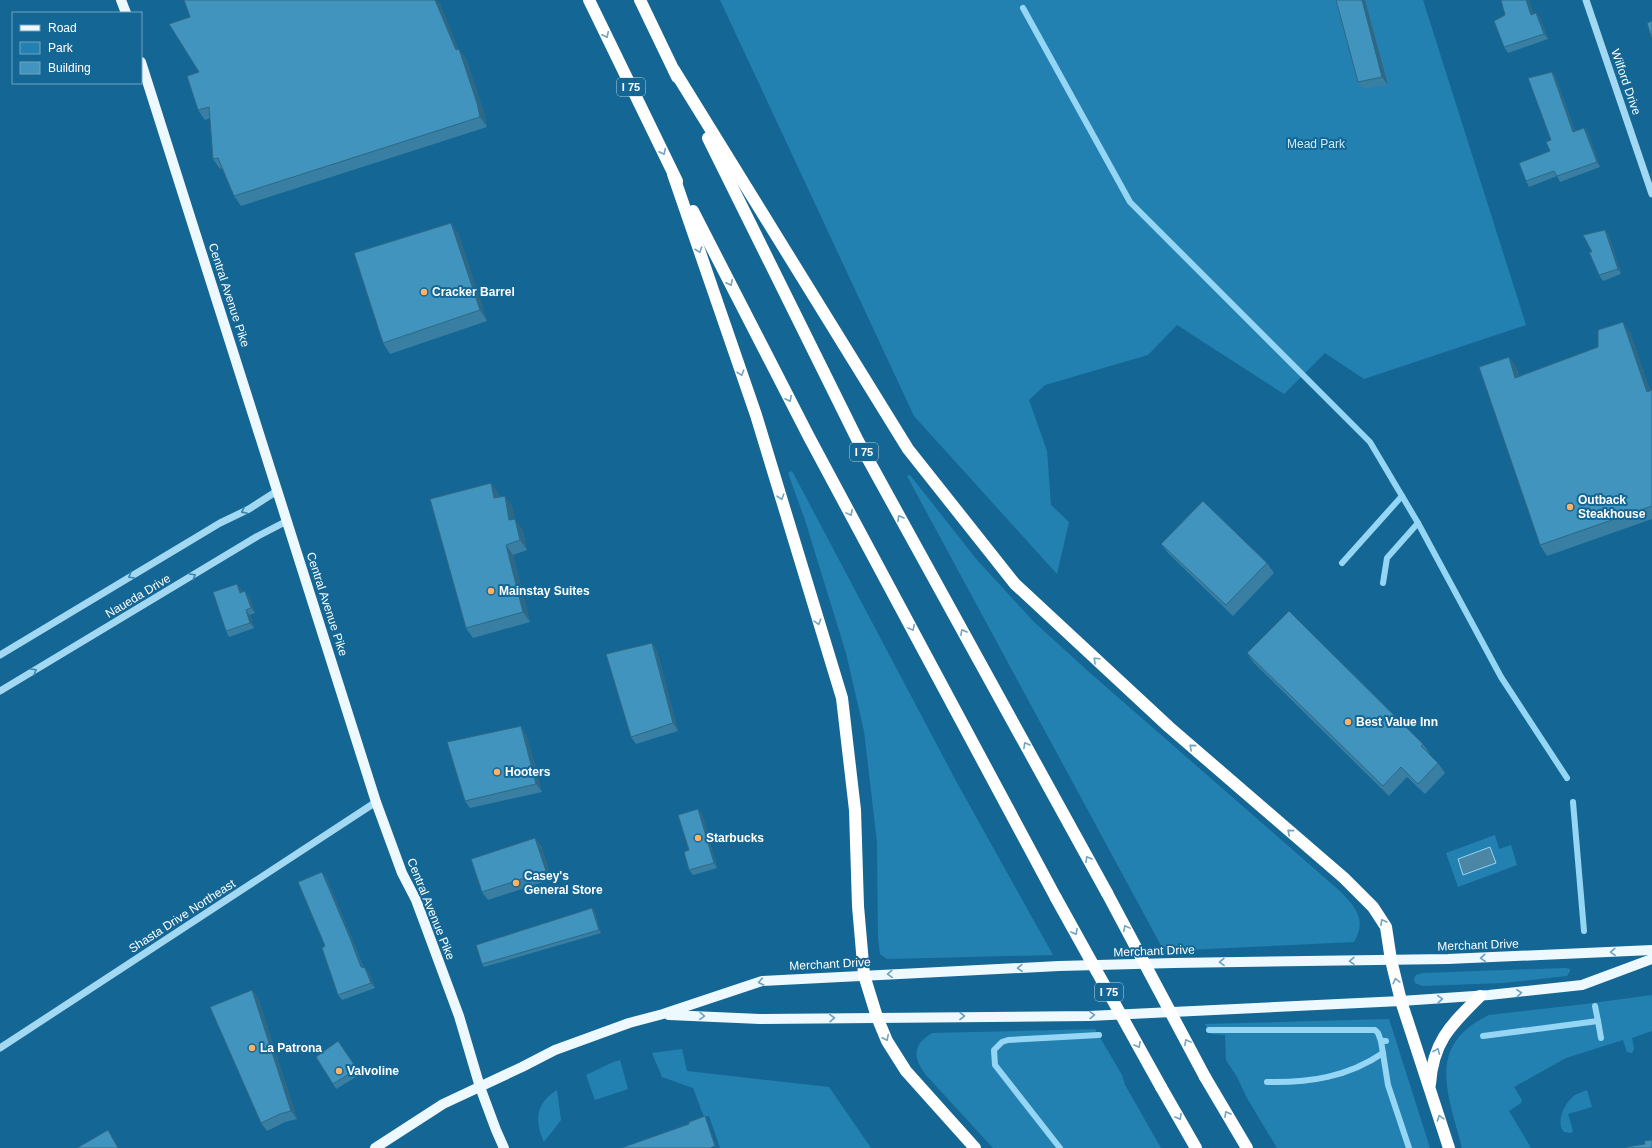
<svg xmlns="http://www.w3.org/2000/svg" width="1652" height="1148" viewBox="0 0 1652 1148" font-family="Helvetica,sans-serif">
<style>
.green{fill:#2381b2}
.water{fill:#4b86a5;stroke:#95d6f5}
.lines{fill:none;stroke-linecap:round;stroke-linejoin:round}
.stream{stroke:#95d6f5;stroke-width:6}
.minor{stroke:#a3d8f2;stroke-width:7}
.major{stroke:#eef8ff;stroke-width:10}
.highway{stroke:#fff;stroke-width:12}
.highway-bridge{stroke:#fff;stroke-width:12}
.wall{fill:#387fa3}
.shaded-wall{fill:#2e6885}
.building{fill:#4194be;stroke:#2e6885}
.oneway{stroke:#72a4bf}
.oneway2{stroke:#3883ac}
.oneway3{stroke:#6ba1bf}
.poi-dot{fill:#ffb164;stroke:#146795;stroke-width:1.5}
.labels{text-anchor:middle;stroke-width:4;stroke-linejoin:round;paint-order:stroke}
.shield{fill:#146795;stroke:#b8d1df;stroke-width:1}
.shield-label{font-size:11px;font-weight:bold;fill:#fff}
.street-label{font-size:12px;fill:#fff;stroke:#146795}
.park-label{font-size:12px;fill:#cbecfd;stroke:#146795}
.poi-label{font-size:12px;font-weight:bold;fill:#fff;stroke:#146795;text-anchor:start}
</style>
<rect width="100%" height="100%" fill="#146795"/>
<!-- green -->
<g class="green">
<path d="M720,0h703l103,325 -162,54 -39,-26 -41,41 -107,-69 -29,30 -103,30 -16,15 18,51 4,54 18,17 -12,52 -143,-158z"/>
<path d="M792,471l164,310 97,174 -166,4 -7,-5 -2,-16 -1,-96 -13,-111 -18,-78 -41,-133 -17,-47z"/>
<path d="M910,475l67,85 57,62 55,50 252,220c15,16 26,28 13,50l-190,9 -257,-475z"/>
<path d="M1495,835l4,14 12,-4 6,20 -59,22 -12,-34z"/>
<path d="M1565,968l5,1v2l-3,5 -64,7 -81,3 -7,-3 -1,-4 2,-4 7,-2z"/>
<path d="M1652,995v36l-20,7 2,11 -2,4 -5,-1 -4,-12 -57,18 -52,29 8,13 -1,3 -12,8 22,37h-69c-14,-55 -37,-102 27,-133l96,-11z"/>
<path d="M1389,1019l41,129h-153l-30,-50 -10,-21 -11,-17 -1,-25 -14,-1 -6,-10z"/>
<path d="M1095,1029l27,46 3,10 36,63h-168l-67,-73c-13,-17 -14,-30 6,-42z"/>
<path d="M682,1049l5,22 142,16 42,61h-151l-11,-32 -5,1 -11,-29 -31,-11 -10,-24z"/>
<path d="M620,1060l8,29 -33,11 -9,-25 25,-12z"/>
<path d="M557,1090l4,30 -17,22c-10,-22 -8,-39 13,-52z"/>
<path d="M1587,1090l5,17 -24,7 5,17 -2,2 -7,-1c-9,-10 1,-30 11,-37 3,-2 8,-3 12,-5z"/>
</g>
<!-- water -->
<path class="water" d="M1490,847l6,16 -33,12 -5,-16z"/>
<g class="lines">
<!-- stream -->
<g class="stream">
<path d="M1023,8l107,194 240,240 48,81 83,154 66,101"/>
<path d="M1342,563l60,-67"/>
<path d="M1383,583l4,-25 31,-35"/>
<path d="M1573,802l11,129"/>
<path d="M1598,1021l3,17"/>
<path d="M1209,1030h166l3,3 3,8h5"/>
<path d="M1483,1036l115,-15 -3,-15"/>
<path d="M1384,1041h-3l7,44 21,63"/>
<path d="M1267,1082c42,1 81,-5 116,-29"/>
<path d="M1060,1148l-65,-83 -1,-15 8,-8 6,-2 91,-5"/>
</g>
<!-- minor -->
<g class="minor">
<path d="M1586,0l66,194"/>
<path d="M0,655l220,-132 29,-14 28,-18"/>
<path d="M0,691l258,-155 29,-15"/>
<path d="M0,1048l376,-246"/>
</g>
<!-- major -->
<g class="major">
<path d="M121,0l5,13"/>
<path d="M141,62l235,740 26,71 14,27 43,116 21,71 16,43 8,18"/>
<path d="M669,1015l91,4 329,-3 312,-15 88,-6 93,-10 70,-26"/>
<path d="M375,1148l68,-44 79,-37 33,-17 74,-27 34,-9 99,-33 297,-15 114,-3 275,-4 204,-9"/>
</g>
<!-- highway -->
<g class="highway">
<path d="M589,0l88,181"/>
<path d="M640,0l37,77"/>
<path d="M674,70l234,379 107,135 154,143 175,151 29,29 13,20 5,33 10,41 48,147"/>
<path d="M708,138l150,303 249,452"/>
<path d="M673,174l83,241 86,283 13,112 3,96 6,69 13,42 10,24 19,30 69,77"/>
<path d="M693,211l116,226 247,461"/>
<path d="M1205,1077l42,71"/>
<path d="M1430,1084c3,-43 21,-59 50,-88"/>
<path d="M1161,1087l35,61"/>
</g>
<!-- highway-bridge -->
<g class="highway-bridge">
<path d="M1107,893l98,184"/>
<path d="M1056,898l105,189"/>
</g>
</g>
<!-- wall -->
<g class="wall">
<path d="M1336,0h29l23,85 -25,4 -5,-7z"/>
<path d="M1501,0h28l4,14 3,-1 4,5 8,21 -40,14 -4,-6 1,-32z"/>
<path d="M440,4l18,45 8,10 18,54 3,14 -246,79 -7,-10 -12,-28 -2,1 -7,-10 -3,-41 -5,2 -7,-10 1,-38 -9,-55z"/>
<path d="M1552,72l4,6 19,53 9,-3 4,5 12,34 -40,15 -3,-6 -28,11 -3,-6 24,-30 1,-11z"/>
<path d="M1605,230l4,6 12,38 -18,7 -4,-6 -7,-23z"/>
<path d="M458,233l29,88 -97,33 -7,-11z"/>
<path d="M1630,332l20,59 2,-1v129l-105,37 -7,-11 -31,-188 7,10 3,9 79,-29z"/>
<path d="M491,483l7,10 1,4 13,9 2,13 8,10 5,21 -14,5 17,67 -57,16 -7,-10z"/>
<path d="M1161,544l106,19 7,10 -41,43 -64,-62z"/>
<path d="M241,589l1,3 7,4 6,17 -5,2 4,13 -25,9 -3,-6z"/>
<path d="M652,643l5,8 21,80 -42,13 -5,-7z"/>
<path d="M1247,653l176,91 7,10 -1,1 9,8 7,10 -20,21 -18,-17 -18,19 -135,-133z"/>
<path d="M526,734l16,58 -72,16 -5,-7z"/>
<path d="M698,809l4,5 15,54 -24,7 -4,-5v-20z"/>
<path d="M535,838l6,8 11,33 -64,21 -6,-8z"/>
<path d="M326,877l28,66 9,24 6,6 6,15 -33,12 -4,-5 -13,-49z"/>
<path d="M592,908l2,2 7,23 -117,34 -2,-3z"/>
<path d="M252,990l6,8 39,121 -12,3 -18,9 -6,-8z"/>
<path d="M338,1041l23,33 -25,15 -20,-32z"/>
</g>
<!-- shaded-wall -->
<g class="shaded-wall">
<path d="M435,0h2l3,4 22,54 -3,-9 7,10 18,54 3,14 -7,-10 -24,-67z"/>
<path d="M1362,0h3l23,85 -6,-8z"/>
<path d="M1526,0h3l6,20 -4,-5z"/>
<path d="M1536,13l4,5 8,21 -4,-5z"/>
<path d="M1552,72l4,6 21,59 -4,-5z"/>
<path d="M1584,128l4,5 12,34 -3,-5z"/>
<path d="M451,223l7,10 29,88 -7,-11z"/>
<path d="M1605,230l4,6 12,38 -3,-5z"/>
<path d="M1623,322l7,10 22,65 -5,-5z"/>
<path d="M1509,357l7,10 6,21 -7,-10z"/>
<path d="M491,483l7,10 3,15 -7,-10z"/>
<path d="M505,496l7,10 4,24 -7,-10z"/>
<path d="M515,519l7,10 5,21 -7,-10z"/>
<path d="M506,545l7,10 17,67 -7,-10z"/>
<path d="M237,584l4,5 3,9 -4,-5z"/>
<path d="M245,591l4,5 6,17 -4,-5z"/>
<path d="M246,610l4,5 4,13 -4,-5z"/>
<path d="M652,643l5,8 21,80 -5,-8z"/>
<path d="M521,726l5,8 16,58 -6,-8z"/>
<path d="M698,809l4,5 15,54 -3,-5z"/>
<path d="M535,838l6,8 11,33 -6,-8z"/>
<path d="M322,872l4,5 28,66 10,29 -3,-5z"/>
<path d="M592,908l2,2 7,23 -2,-3z"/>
<path d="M365,968l4,5 6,15 -4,-5z"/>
<path d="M252,990l6,8 39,121 -6,-8z"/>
<path d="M705,1116l2,4 10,28 -2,-2z"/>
<path d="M108,1130l5,8 6,10h-1z"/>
</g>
<!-- building -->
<g class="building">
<path d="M184,0h251l21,50 3,-1 18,54 3,14 -246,79 -16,-38 -5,1 -4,-52 -11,3 -11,-34 12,-4 -30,-48 21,-7z"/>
<path d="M1336,0h26l20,77 -24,5z"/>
<path d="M1501,0h25l5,15 5,-2 8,21 -40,13 -10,-26 11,-6z"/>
<path d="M1652,21v18l-5,-16z"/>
<path d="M1552,72l21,60 11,-4 13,34 -40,14 -3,-5 -28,10 -7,-18 31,-12 -4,-9 5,-2 -23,-62z"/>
<path d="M451,223l29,87 -97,33 -29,-90z"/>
<path d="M1605,230l13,39 -19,6 -10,-23h3l-9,-17z"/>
<path d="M1623,322l24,70 5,-2v116l-112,39 -61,-178 30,-10 6,21 83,-31v-17z"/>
<path d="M491,483l3,15 11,-2 4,24 6,-1 5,21 -14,5 17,67 -57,16 -36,-129z"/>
<path d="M1203,501l64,62 -41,42 -65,-61z"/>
<path d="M237,584l3,9 5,-2 6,17 -5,2 4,13 -24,8 -13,-39z"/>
<path d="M1289,611l134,133 -2,2 17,17 -20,21 -17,-17 -18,19 -136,-133z"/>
<path d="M652,643l21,80 -42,14 -25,-83z"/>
<path d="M521,726l15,58 -71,17 -18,-59z"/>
<path d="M698,809l16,54 -25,7 -5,-18 5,-2 -11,-35z"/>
<path d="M535,838l11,33 -64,21 -11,-33z"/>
<path d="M322,872l28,66 11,29 4,1 6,15 -33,12 -16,-47 3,-2 -27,-64z"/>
<path d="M592,908l7,22 -117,34 -6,-19z"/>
<path d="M252,990l39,121 -11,3 -19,9 -51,-116z"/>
<path d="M338,1041l19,28 -24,15 -17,-27z"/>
<path d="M705,1116l10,30 -5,2h-89l68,-24v-2z"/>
<path d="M108,1130l10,18h-41z"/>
<path d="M1652,1140v8h-25v-1l18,-3 -1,-3z"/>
</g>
<!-- one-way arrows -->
<defs><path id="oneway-chevron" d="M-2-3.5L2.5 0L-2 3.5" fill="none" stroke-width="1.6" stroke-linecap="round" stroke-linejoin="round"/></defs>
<g class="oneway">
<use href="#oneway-chevron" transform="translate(606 35) rotate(64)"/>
<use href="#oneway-chevron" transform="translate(663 152) rotate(64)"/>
<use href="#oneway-chevron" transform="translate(699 250) rotate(71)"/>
<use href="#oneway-chevron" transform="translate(730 283) rotate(63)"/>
<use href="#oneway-chevron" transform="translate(741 373) rotate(71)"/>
<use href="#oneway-chevron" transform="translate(789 399) rotate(63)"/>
<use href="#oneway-chevron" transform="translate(781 497) rotate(73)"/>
<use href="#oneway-chevron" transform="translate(850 513) rotate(62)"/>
<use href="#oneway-chevron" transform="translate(900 518) rotate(-119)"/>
<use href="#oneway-chevron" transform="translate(818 622) rotate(73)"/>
<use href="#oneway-chevron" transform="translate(912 628) rotate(62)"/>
<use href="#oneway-chevron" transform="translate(963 632) rotate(-119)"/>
<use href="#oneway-chevron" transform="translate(1096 660) rotate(-137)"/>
<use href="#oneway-chevron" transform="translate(1026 745) rotate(-119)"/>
<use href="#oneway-chevron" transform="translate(1192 747) rotate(-139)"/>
<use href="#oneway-chevron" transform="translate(1290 832) rotate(-139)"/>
<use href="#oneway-chevron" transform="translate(1088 859) rotate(-119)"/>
<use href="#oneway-chevron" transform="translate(1383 922) rotate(-120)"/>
<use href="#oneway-chevron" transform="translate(1126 928) rotate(-118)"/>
<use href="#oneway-chevron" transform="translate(1075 932) rotate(61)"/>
<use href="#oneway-chevron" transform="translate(1396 981) rotate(-104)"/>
<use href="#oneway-chevron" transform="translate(886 1038) rotate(63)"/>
<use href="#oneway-chevron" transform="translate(1187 1042) rotate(-118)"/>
<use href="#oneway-chevron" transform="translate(1138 1045) rotate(61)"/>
<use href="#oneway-chevron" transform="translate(1437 1051) rotate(-68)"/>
<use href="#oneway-chevron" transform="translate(1227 1114) rotate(-120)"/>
<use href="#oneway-chevron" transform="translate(1179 1117) rotate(60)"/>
<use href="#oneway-chevron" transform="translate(1440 1118) rotate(-108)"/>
</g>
<g class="oneway2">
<use href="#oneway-chevron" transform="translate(244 511) rotate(154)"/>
<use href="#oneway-chevron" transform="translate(131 576) rotate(149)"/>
<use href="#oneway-chevron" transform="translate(193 576) rotate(-31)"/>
<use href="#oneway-chevron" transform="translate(34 671) rotate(-31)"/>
</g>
<g class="oneway3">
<use href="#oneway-chevron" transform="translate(1613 952) rotate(177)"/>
<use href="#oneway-chevron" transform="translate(1483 958) rotate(177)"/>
<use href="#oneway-chevron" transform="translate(1352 961) rotate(179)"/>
<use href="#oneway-chevron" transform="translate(1222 962) rotate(179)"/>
<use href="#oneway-chevron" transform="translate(1020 968) rotate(178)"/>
<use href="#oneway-chevron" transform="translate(890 974) rotate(177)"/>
<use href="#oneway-chevron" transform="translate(761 982) rotate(168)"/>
<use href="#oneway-chevron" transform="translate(1519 993) rotate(-5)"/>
<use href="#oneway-chevron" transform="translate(1440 999) rotate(-4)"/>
<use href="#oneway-chevron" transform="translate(1092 1015) rotate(-2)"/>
<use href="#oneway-chevron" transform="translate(702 1016) rotate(2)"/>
<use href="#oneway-chevron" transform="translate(962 1016)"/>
<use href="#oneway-chevron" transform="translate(832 1018) rotate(-1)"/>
</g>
<!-- markers -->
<g class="poi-dot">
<circle cx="424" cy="292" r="4"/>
<circle cx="1570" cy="507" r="4"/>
<circle cx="491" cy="591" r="4"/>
<circle cx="1348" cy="722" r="4"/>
<circle cx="497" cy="772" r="4"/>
<circle cx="698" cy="838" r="4"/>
<circle cx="516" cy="883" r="4"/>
<circle cx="252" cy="1048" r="4"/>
<circle cx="339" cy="1071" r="4"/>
</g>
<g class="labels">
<!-- shield labels -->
<g class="shield">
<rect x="617" y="78" width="28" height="18" rx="3"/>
<rect x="850" y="443" width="28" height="18" rx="3"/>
<rect x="1095" y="983" width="28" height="18" rx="3"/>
</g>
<g class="shield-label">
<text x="631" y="91">I 75</text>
<text x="864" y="456">I 75</text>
<text x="1109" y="996">I 75</text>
</g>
<!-- street labels -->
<g class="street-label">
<text transform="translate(1626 82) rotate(71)" y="4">Wilford Drive</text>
<text transform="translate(229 295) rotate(72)" y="4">Central Avenue Pike</text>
<text transform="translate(138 596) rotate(-31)" y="4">Naueda Drive</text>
<text transform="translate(327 604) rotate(72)" y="4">Central Avenue Pike</text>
<text transform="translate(431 909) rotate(68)" y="4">Central Avenue Pike</text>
<text transform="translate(182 916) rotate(-33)" y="4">Shasta Drive Northeast</text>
<text transform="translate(1478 945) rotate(-2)" y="4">Merchant Drive</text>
<text transform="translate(1154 951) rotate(-2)" y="4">Merchant Drive</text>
<text transform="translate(830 964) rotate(-3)" y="4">Merchant Drive</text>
</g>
<!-- park labels -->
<g class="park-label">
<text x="1316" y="148">Mead Park</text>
</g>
<!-- poi labels -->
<g class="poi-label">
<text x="432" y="296">Cracker Barrel</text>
<text x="1578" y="504">Outback<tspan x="1578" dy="14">Steakhouse</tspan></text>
<text x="499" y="595">Mainstay Suites</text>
<text x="1356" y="726">Best Value Inn</text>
<text x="505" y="776">Hooters</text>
<text x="706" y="842">Starbucks</text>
<text x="524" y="880">Casey's<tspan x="524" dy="14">General Store</tspan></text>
<text x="260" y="1052">La Patrona</text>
<text x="347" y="1075">Valvoline</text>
</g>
</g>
<!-- legend -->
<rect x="12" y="12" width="130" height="72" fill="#146795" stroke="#72a4bf"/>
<rect x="20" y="25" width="20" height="6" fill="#eef8ff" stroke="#72a4bf"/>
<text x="48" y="32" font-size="12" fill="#ffffff">Road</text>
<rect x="20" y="42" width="20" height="12" fill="#2381b2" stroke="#72a4bf"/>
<text x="48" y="52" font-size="12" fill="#ffffff">Park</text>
<rect x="20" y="62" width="20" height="12" fill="#4194be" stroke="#72a4bf"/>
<text x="48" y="72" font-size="12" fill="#ffffff">Building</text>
</svg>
